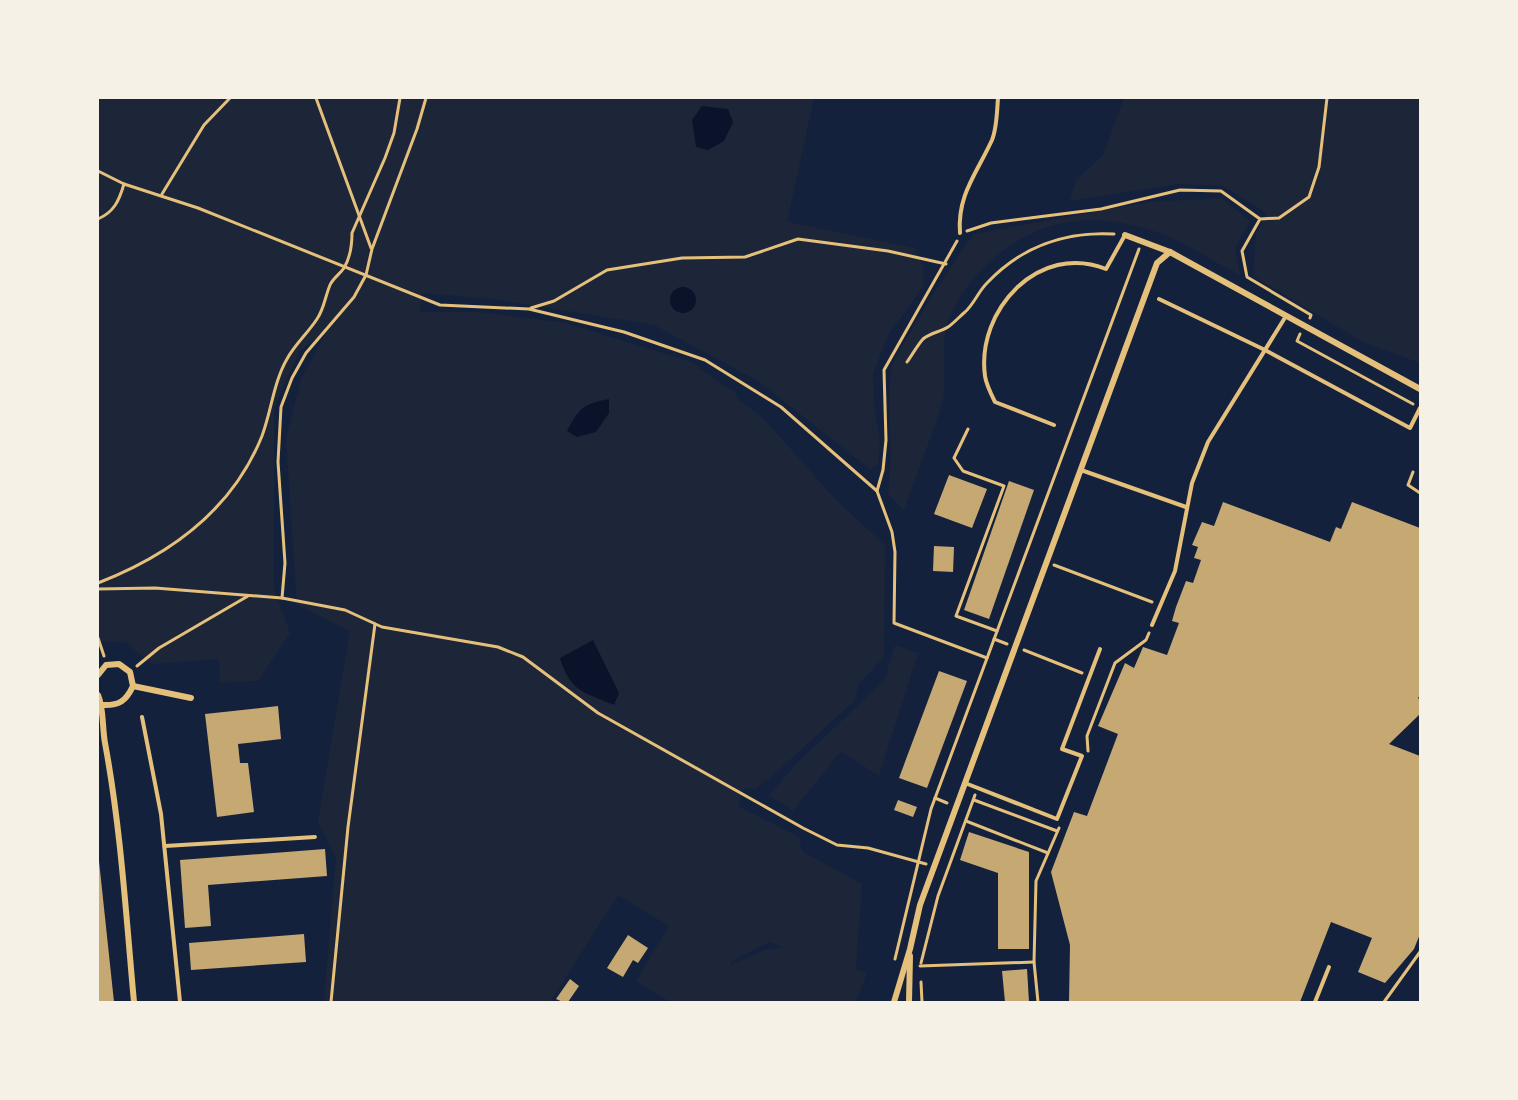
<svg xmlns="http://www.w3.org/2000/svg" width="1518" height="1100" viewBox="0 0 1518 1100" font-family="Figtree,sans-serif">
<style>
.green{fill:#1d2539;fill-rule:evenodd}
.water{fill:#0b132b}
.building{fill:#c6a872}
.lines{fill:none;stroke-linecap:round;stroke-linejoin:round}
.path{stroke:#e5c07b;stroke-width:3}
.service{stroke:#e5c07b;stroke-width:4}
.minor{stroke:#e5c07b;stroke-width:6}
</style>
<rect width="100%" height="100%" fill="#14213d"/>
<!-- green -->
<g class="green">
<path d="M98,98h716l-27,124 128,26 8,19 1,18 -36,50 -15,39 2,41 5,25 -2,24 -8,5 -112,-88 -104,-56 -153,-25 -78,-7 -4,19h59l88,11 126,39 25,19 18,11 2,6 27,21 73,82 48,44 -1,112 -25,27 -5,17 -86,79 -2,-1 -10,10 -12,-1 -6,18 61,31 3,14 60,33 -6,85 -12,-3 23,7 -11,29h-186l-34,-21 33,-55 -51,-31 -68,107h-226l12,-144 -18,-36 32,-191 -53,-26 -11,-167 15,-59 25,-46 -26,17 -26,58v180l16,45 -32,48 -38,2 -1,-24 -67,5 -27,-22h-27zM769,942l15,5 -20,3 -33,15 1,-4z"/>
<path d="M1124,98h296v265l-57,-21 -110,-66 3,-41 10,-22 -42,-27 -46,-2 -108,17 6,-21 27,-25z"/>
<path d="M1221,198l29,23 -15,27 5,27c-27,-13 -53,-32 -81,-42 -61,-22 -117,-17 -166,26 -22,20 -43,46 -48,76 -4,21 3,47 -3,68 -11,36 -26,72 -38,108l-16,-17c6,-42 -1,-82 3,-124 1,-12 71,-123 83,-136l174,-32z"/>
<path d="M895,645l23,8 -39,123 -38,-25 -48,60 -24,-16 30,-34 85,-80z"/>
</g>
<!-- water -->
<g class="water">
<path d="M702,106l26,3 5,13 -9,19 -16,9 -12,-3 -4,-27z"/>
<circle cx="683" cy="300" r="13"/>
<path d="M609,399v14l-13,19 -19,5 -10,-6c12,-23 16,-27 42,-32z"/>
<path d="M593,640l26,53 -5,12c-30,-13 -44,-13 -54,-47z"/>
</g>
<!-- building -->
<g class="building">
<path d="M949,475l38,14 -15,39 -38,-14z"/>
<path d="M1009,481l25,9 -45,129 -25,-9z"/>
<path d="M1223,502l107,40 6,-15 5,2 11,-27 68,26v167l-2,3 2,2v14l-31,30 31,12v178l-6,15 -29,34 -27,-11 14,-34 -41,-16 -31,80h-231l1,-57 -19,-73 23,-60 13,4 31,-82 -20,-8 27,-63 9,5 9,-21 24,8 12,-32 -7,-2 4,-14 10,-26 7,2 8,-23 -7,-2 4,-11 -6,-2 10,-23 12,4z"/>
<path d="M934,546l20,1 -1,25 -20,-1z"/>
<path d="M939,671l28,10 -40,107 -28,-10z"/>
<path d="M278,706l3,33 -43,5 2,19h8l6,49 -37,5 -12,-103z"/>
<path d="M898,800l19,7 -4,10 -19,-7z"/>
<path d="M969,832l60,20v97h-31v-76l-38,-13z"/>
<path d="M325,849l2,27 -119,9 3,41 -26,2 -5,-68z"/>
<path d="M98,861h1l15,141h-16z"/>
<path d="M304,934l2,28 -115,8 -2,-27z"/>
<path d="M628,935l20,13 -10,15 -5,-3 -10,17 -16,-9z"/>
<path d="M1027,969l2,33h-24l-3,-31z"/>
<path d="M570,979l9,7 -11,16h-5l-7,-3z"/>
</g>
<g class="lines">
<!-- path -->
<g class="path">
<path d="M316,98l55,150"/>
<path d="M98,171l26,13 74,24 242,97 89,4 95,23 81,28 76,47 96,84 15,41 3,20 -1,71 93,35"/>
<path d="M162,194l42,-69 26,-27"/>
<path d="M98,219c16,-7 21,-18 26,-35"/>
<path d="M1260,219l-18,32 5,26 64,38 -1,3"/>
<path d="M967,231l24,-8 110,-14 79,-19 41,1 39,28 19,-1 30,-21 10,-30 8,-69"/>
<path d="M531,308l23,-7 53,-31 75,-12 63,-1 53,-18 90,12 58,13"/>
<path d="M1300,334l-3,7 116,63"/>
<path d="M907,362c5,-7 10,-16 16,-23 7,-6 17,-7 25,-12 6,-4 11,-10 17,-15 9,-8 13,-20 22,-29 34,-36 78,-52 127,-49"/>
<path d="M968,429l-14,29 9,13 41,15 -48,130 41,15"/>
<path d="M1413,472l-5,13 12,8"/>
<path d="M877,491l6,-21 3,-30 -2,-70 73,-129"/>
<path d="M1054,565l98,37"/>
<path d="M98,583c72,-28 134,-72 164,-147 9,-24 12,-55 25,-77 8,-15 21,-26 30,-40 7,-10 8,-22 13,-34 3,-7 10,-11 14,-17 6,-10 8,-24 8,-35l33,-75 9,-25 6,-35"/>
<path d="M98,589l57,-1 127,10 63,12 37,17 116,20 25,10 75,56 205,115 34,17 31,3 58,16"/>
<path d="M282,598l3,-35 -7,-101 3,-55 11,-29 14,-25 48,-56 12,-22 6,-26 45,-120 9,-31"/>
<path d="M98,638l6,18"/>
<path d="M994,639l13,5"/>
<path d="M1024,650l58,23"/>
<path d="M137,666l22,-18 89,-52"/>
<path d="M1088,751l-1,-15 28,-73 31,-23 3,-7"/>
<path d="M935,798l12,5"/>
<path d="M974,800l83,31"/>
<path d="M966,821l82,32"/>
<path d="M895,959l36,-150 208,-560"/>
<path d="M921,963l17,-67 37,-101"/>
<path d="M920,966l114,-4"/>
<path d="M921,982l1,20"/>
<path d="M331,1002l17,-175 27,-203"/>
<path d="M1038,1002l-4,-40 2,-81 23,-53"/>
<path d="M1384,1002l36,-50"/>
</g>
<!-- service -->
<g class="service">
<path d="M960,233c-3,-38 17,-60 32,-93 5,-12 5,-30 6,-42"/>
<path d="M1159,299l106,51 145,78 10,-20"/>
<path d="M1054,425l-59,-23c-4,-8 -9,-18 -10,-26 -9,-66 54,-134 121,-107l19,-34"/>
<path d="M1081,470l105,37"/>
<path d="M1152,625l23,-54 17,-88 16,-41 78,-126"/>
<path d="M142,717l19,97 19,188"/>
<path d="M965,783l92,36 25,-63 -20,-7 38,-100"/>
<path d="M165,846l150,-9"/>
<path d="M1315,1002l14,-35"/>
</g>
<!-- minor -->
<g class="minor">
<path d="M1125,235l45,17 250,137"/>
<path d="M98,675l8,-10 13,-1 11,8 3,14c-7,15 -14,20 -31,19"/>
<path d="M133,686l58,12"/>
<path d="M98,695c6,14 4,32 7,48 16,86 21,173 29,259"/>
<path d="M894,1002l16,-53 10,-44 237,-642 13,-11"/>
<path d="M909,1002l1,-46"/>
</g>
</g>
<!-- border -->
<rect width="1518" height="1100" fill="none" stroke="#f6f1e7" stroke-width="198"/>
</svg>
